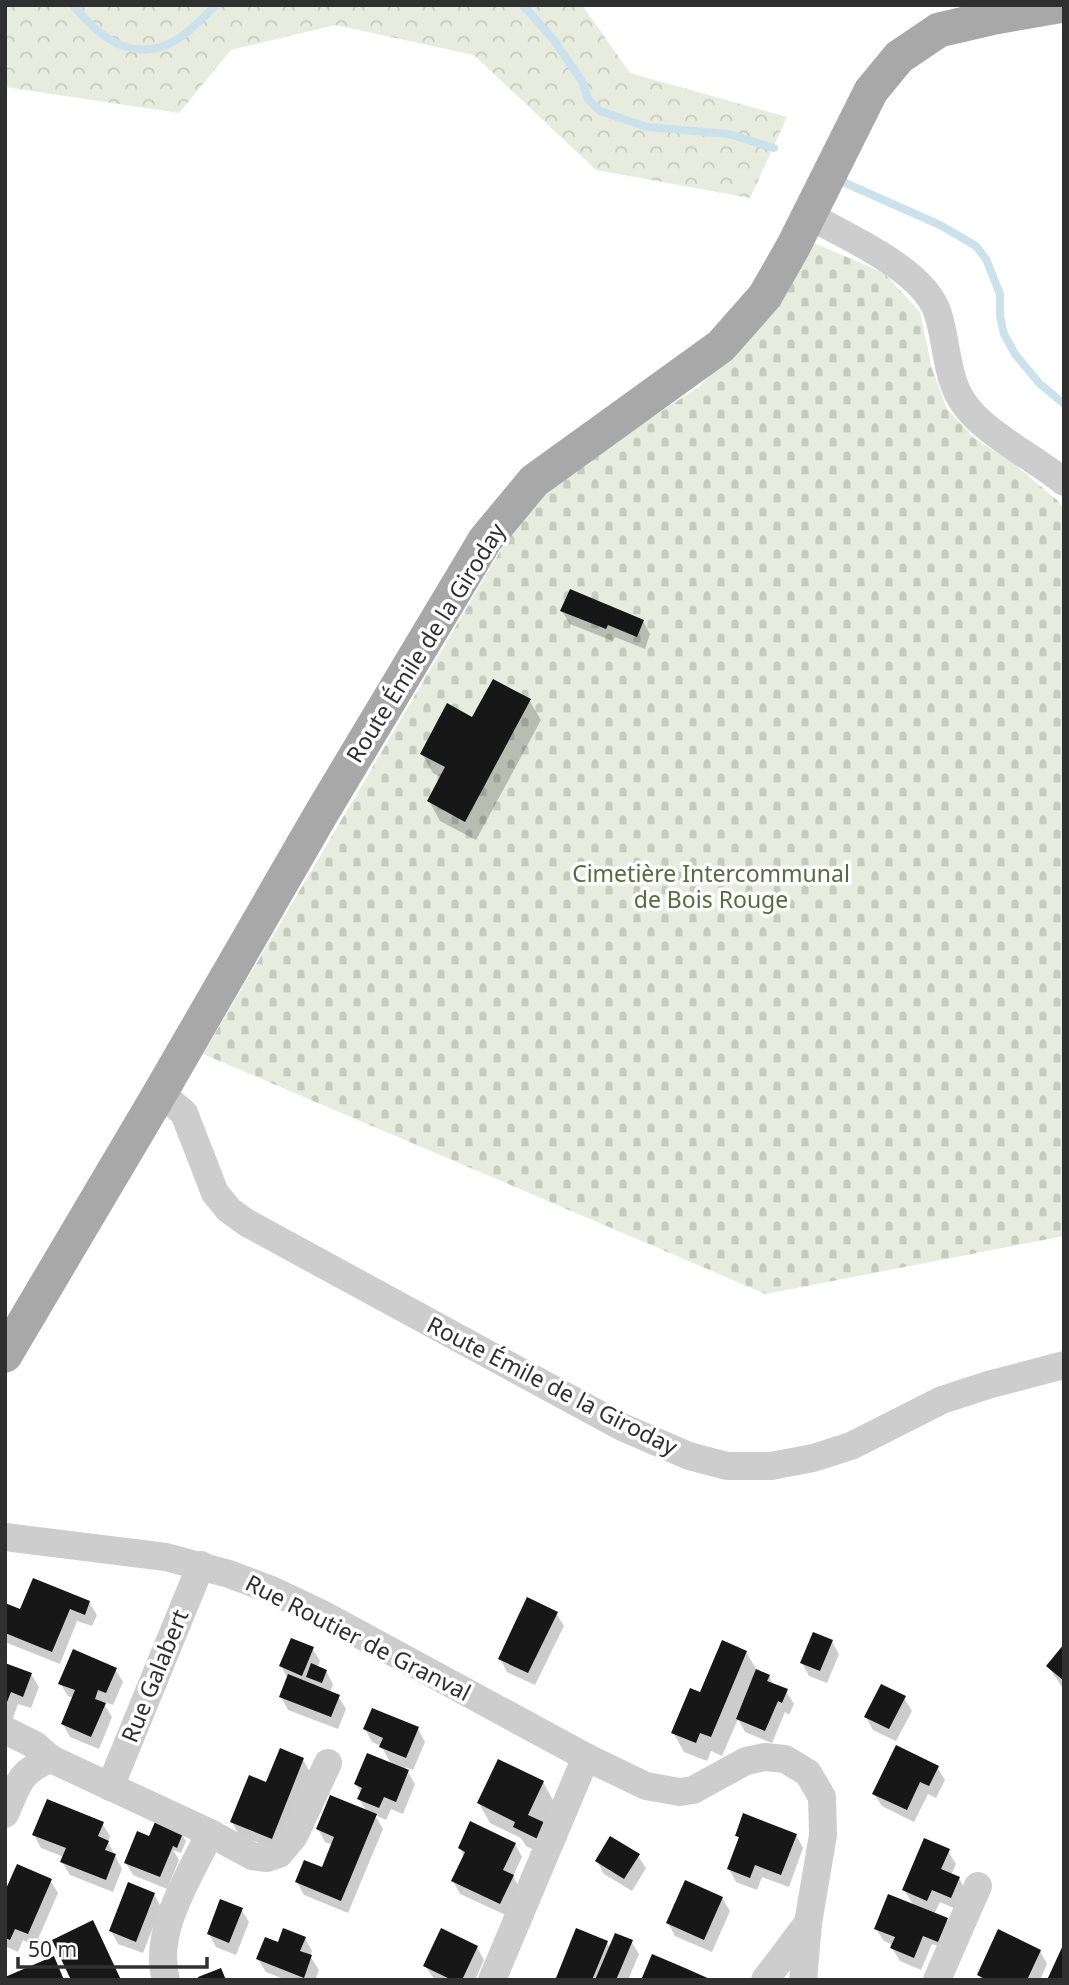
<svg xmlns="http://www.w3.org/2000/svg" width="1069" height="1985" viewBox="0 0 1069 1985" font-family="'Noto Sans',sans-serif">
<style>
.forest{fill:url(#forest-crowns)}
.cemetery{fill:url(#cemetery-stones)}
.shadow{fill:#0003}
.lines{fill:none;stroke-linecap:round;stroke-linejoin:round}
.stream{stroke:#cbe1ec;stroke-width:8}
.building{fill:#171717}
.minor{stroke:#cdcdcd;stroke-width:28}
.major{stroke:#a8a8a8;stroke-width:35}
.labels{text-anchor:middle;stroke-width:7;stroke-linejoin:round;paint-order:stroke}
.street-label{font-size:23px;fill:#303030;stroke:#fff}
.park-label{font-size:23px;fill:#566b3e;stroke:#fff}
</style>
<defs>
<pattern id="forest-crowns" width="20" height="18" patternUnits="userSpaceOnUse" patternTransform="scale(1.75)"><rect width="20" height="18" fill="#e7ecde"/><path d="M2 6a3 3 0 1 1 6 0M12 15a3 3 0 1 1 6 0" fill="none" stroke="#c6cbbf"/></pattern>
<pattern id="cemetery-stones" width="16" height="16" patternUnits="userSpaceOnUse" patternTransform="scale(1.75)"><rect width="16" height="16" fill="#e7ecde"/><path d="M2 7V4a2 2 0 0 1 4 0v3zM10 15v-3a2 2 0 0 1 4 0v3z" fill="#c6cbbf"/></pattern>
</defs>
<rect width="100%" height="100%" fill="#fff"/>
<!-- forest -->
<path class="forest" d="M5,5h577l48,68 157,44 -37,81 -154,-28 -122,-115 -139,-30 -104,25 -52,63 -174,-26z"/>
<!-- cemetery -->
<path class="cemetery" d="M814,243l70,30 36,39 12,57 15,40 28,30 37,23 46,39 6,8v727l-298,58 -563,-240 318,-538 29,-30 38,-28 111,-71 79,-86z"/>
<!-- shadow -->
<g class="shadow">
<path d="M562,611l81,10 7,13 -5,15 -30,-12 -2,4 -43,-17z"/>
<path d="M529,700l12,20 -65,120 -36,-19 -11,-20 13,-23 -9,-5 -11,-19 51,-34z"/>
<path d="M89,1602l8,13 -5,11 -15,-5 -17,43 -55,-22v-37l16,6z"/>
<path d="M556,1613l8,13 -29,59 -28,-13 -7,-13z"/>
<path d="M832,1642l7,12 -12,29 -18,-7 -7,-13z"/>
<path d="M1064,1647v43l-16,-24z"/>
<path d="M312,1648l8,13 -3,7 9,3 7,13 -3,9 8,3 8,13 -8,20 -50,-19 -7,-13 7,-18 -7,-13z"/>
<path d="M746,1652l12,20 11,4 5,10 12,5 8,13 -5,11 -4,-3 -13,31 -27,-11 -7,-13 -16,37 -11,-5 -4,10 -23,-9 -11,-20 28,-38z"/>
<path d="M5,1664l26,10 8,13 -8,21 -13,-4 -6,17 -7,-3z"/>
<path d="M115,1669l8,13 -10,23 -11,-4 10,16 -13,32 -29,-12 -7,-13 10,-26 -5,-2 -8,-13z"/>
<path d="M904,1698l8,13 -16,30 -23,-11 -7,-13z"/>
<path d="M365,1729h53l7,13 -12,28 -8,-3 10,17 -12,30 -12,-5 -5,11 -11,-5 8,14 -35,84 -44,-18 -7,-13 26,-13 10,-24 -8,-3 -7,-13 49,-17 -8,-13 2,-5 -5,-10 36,-19 -11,-19 -9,-4z"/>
<path d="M303,1760l7,12 -31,79 -40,-16 -7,-13z"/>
<path d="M937,1767l8,13 -9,18 -8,-4 -14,28 -32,-16 -8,-12z"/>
<path d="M543,1782l11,20 1,59 -29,-15 -5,-8 -31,-15 -11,-20z"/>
<path d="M102,1823l8,13 -2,6 14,27 -9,23 -43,-17 -8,-13 2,-5 -23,-9 -7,-13z"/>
<path d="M182,1835l4,6 -5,12 -8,-3 6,10 -12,29 -34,-14 -7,-12 24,-24z"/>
<path d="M737,1835h59l7,13 -14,39 -27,-10 -5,13 -21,-8 -7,-13 10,-29z"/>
<path d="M515,1844l7,13 -9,19 7,13 -12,27 -48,-22 -7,-13 11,-24 -4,-9z"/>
<path d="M948,1851l8,13 -5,11 8,3 7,13 -8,19 -18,-8 -6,12 12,5 4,6 -9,22 -9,-3 -11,26 -21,-9 -8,-13 1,-3 -9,-4 -8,-12 38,-23 -10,-16z"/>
<path d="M638,1856l8,12 -14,23 -28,-17 -7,-13z"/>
<path d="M50,1880l8,13 -23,53 -12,-6 -5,12 -13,-6v-50z"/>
<path d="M154,1894l7,13 -18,46 -25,-9 -7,-13z"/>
<path d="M722,1898l8,13 -18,41 -37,-16 -7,-13z"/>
<path d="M241,1909l8,13 -13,33 -20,-8 -7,-13z"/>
<path d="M305,1938l7,13 -2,5 9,14 -4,10h-29l-20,-8 -8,-13 21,-15z"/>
<path d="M631,1941l8,13 -11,26 -70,-2 49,-36 3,6z"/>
<path d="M477,1947l7,13 -9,20h-40l-10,-14z"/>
<path d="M1040,1951l7,13 -7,16h-58l-3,-5z"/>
</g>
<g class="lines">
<!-- stream -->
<g class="stream">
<path d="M73,5c30,37 66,62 111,30 11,-9 22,-20 32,-30"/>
<path d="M523,5l30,34 30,44 5,16 12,12 47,16 82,7 45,14"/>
<path d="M843,182l97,43 36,21 10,13 14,35v22l4,18 11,20 24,29 25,21"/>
</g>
</g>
<!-- building -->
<g class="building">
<path d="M570,589l74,31 -7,17 -29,-12 -2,4 -46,-18z"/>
<path d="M493,679l38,20 -66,123 -38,-21 18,-34 -25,-13 27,-51 25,14z"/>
<path d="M33,1578l57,23 -5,14 -15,-6 -18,43 -47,-19v-30l15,6z"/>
<path d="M527,1597l31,15 -30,61 -30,-14z"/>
<path d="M813,1632l20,8 -13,31 -20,-8z"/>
<path d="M291,1638l23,9 -12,29 -23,-10z"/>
<path d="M722,1640l25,11 -36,86 -11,-4 -4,10 -25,-10 19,-45 10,4z"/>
<path d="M1064,1644v37l-18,-15z"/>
<path d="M73,1649l44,19 -11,25 -8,-3 -3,9 11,4 -15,34 -30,-13 14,-34 -17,-6z"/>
<path d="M5,1663l27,10 -9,24 -12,-5 -6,15z"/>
<path d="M311,1663l16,7 -5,13 -16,-6z"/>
<path d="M756,1669l14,6 -3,6 21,8 -6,14 -4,-2 -13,30 -29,-12z"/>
<path d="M288,1674l52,21 -9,22 -52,-20z"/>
<path d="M881,1684l25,12 -17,33 -25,-12z"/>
<path d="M372,1708l47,19 -13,31 -27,-11 4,-9 -20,-9z"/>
<path d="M896,1745l43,21 -10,20 -9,-4 -13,28 -35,-16z"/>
<path d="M280,1748l24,10 -32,81 -42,-17 19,-47 17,7z"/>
<path d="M367,1753l42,17 -13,32 -12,-5 -5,11 -22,-9 5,-11 -8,-4z"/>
<path d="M498,1759l46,22 -16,34 24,11 -8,16 -31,-15 2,-5 -38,-19z"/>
<path d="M330,1795l47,19 -36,87 -46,-19 9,-22 18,7 12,-30 -18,-8z"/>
<path d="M47,1799l57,23 -6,14 11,5 -4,9 11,4 -10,26 -46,-18 6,-14 -34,-13z"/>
<path d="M743,1813l54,21 -16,41 -26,-10 -5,13 -23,-9 12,-32 -4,-1z"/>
<path d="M470,1821l46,22 -13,27 11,5 -14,29 -49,-23 14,-29 -7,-4z"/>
<path d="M155,1822l28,11 -6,15 -4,-2 -13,31 -36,-14 13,-32 12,5z"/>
<path d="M610,1836l30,18 -16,25 -29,-18z"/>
<path d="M924,1838l26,11 -9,20 19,8 -9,21 -19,-8 -5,11 -25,-11z"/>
<path d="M17,1864l35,15 -24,55 -13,-5 -5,11 -5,-2v-47z"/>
<path d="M685,1880l38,17 -19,43 -38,-17z"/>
<path d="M128,1882l27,11 -19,49 -27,-11z"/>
<path d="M888,1894l60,24 -10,24 -15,-6 -9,22 -24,-10 5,-11 -21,-8z"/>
<path d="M220,1899l23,9 -14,35 -22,-9z"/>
<path d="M93,1920l28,60h-50l-19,-40z"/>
<path d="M283,1928l23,9 -6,14 12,4 -8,23 -48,-19 9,-22 13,5z"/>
<path d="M441,1928l37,18 -16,34h-10l-29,-14z"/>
<path d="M576,1928l32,13 -16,39h-32l-4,-2z"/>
<path d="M998,1929l43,21 -14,30h-40l-10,-5z"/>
<path d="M615,1933l18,7 -17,40h-21z"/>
<path d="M1064,1943v37h-17z"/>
<path d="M652,1954l33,14 27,12h-71z"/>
<path d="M54,1956l10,24h-59v-3z"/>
<path d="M221,1968l5,12h-27l-1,-3z"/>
</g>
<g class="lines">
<!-- minor -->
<g class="minor">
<path d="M808,215c39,22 117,55 130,99 9,28 8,63 25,88 19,30 72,56 101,80"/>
<path d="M160,1093l24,20 31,80 14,17 18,13 375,204 67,29 38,10h44l42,-8 38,-12 91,-46 46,-15 76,-20"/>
<path d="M5,1537l161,20 63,17 40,15 55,26 262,142 60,29 34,6 13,-2 53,-29 19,-4 20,2 23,14 14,24 1,38 -15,88 -5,57"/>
<path d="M5,1730l30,15 16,14"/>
<path d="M110,1787l91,-222"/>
<path d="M5,1814c13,-29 14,-43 46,-55l159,74c-20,43 -58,98 -44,147"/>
<path d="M210,1833l42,23 15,2 12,-4 15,-18 34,-73"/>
<path d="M492,1980l94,-223"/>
<path d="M765,1980l43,-57"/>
<path d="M937,1980l41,-94"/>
</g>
<!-- major -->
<path class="major" d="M5,1355l155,-262 161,-279 164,-274 49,-59 187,-135 44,-50 28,-49 78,-156 28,-34 40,-27 56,-13 69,-12"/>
</g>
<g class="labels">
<!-- street labels -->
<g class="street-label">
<text transform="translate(426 643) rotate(-58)" y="8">Route Émile de la Giroday</text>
<text transform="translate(552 1386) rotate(27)" y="8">Route Émile de la Giroday</text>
<text transform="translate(358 1638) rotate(27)" y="8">Rue Routier de Granval</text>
<text transform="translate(155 1676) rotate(-68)" y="8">Rue Galabert</text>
</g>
<!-- park labels -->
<g class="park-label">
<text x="711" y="882">Cimetière Intercommunal<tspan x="711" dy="26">de Bois Rouge</tspan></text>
</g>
</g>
<!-- border -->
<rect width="1069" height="1985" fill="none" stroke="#303030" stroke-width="14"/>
<!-- scale -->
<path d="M18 1957v10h189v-10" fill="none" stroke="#303030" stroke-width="3.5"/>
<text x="28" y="1957" font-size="21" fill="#303030" stroke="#ffffff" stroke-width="5" paint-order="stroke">50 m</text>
</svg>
